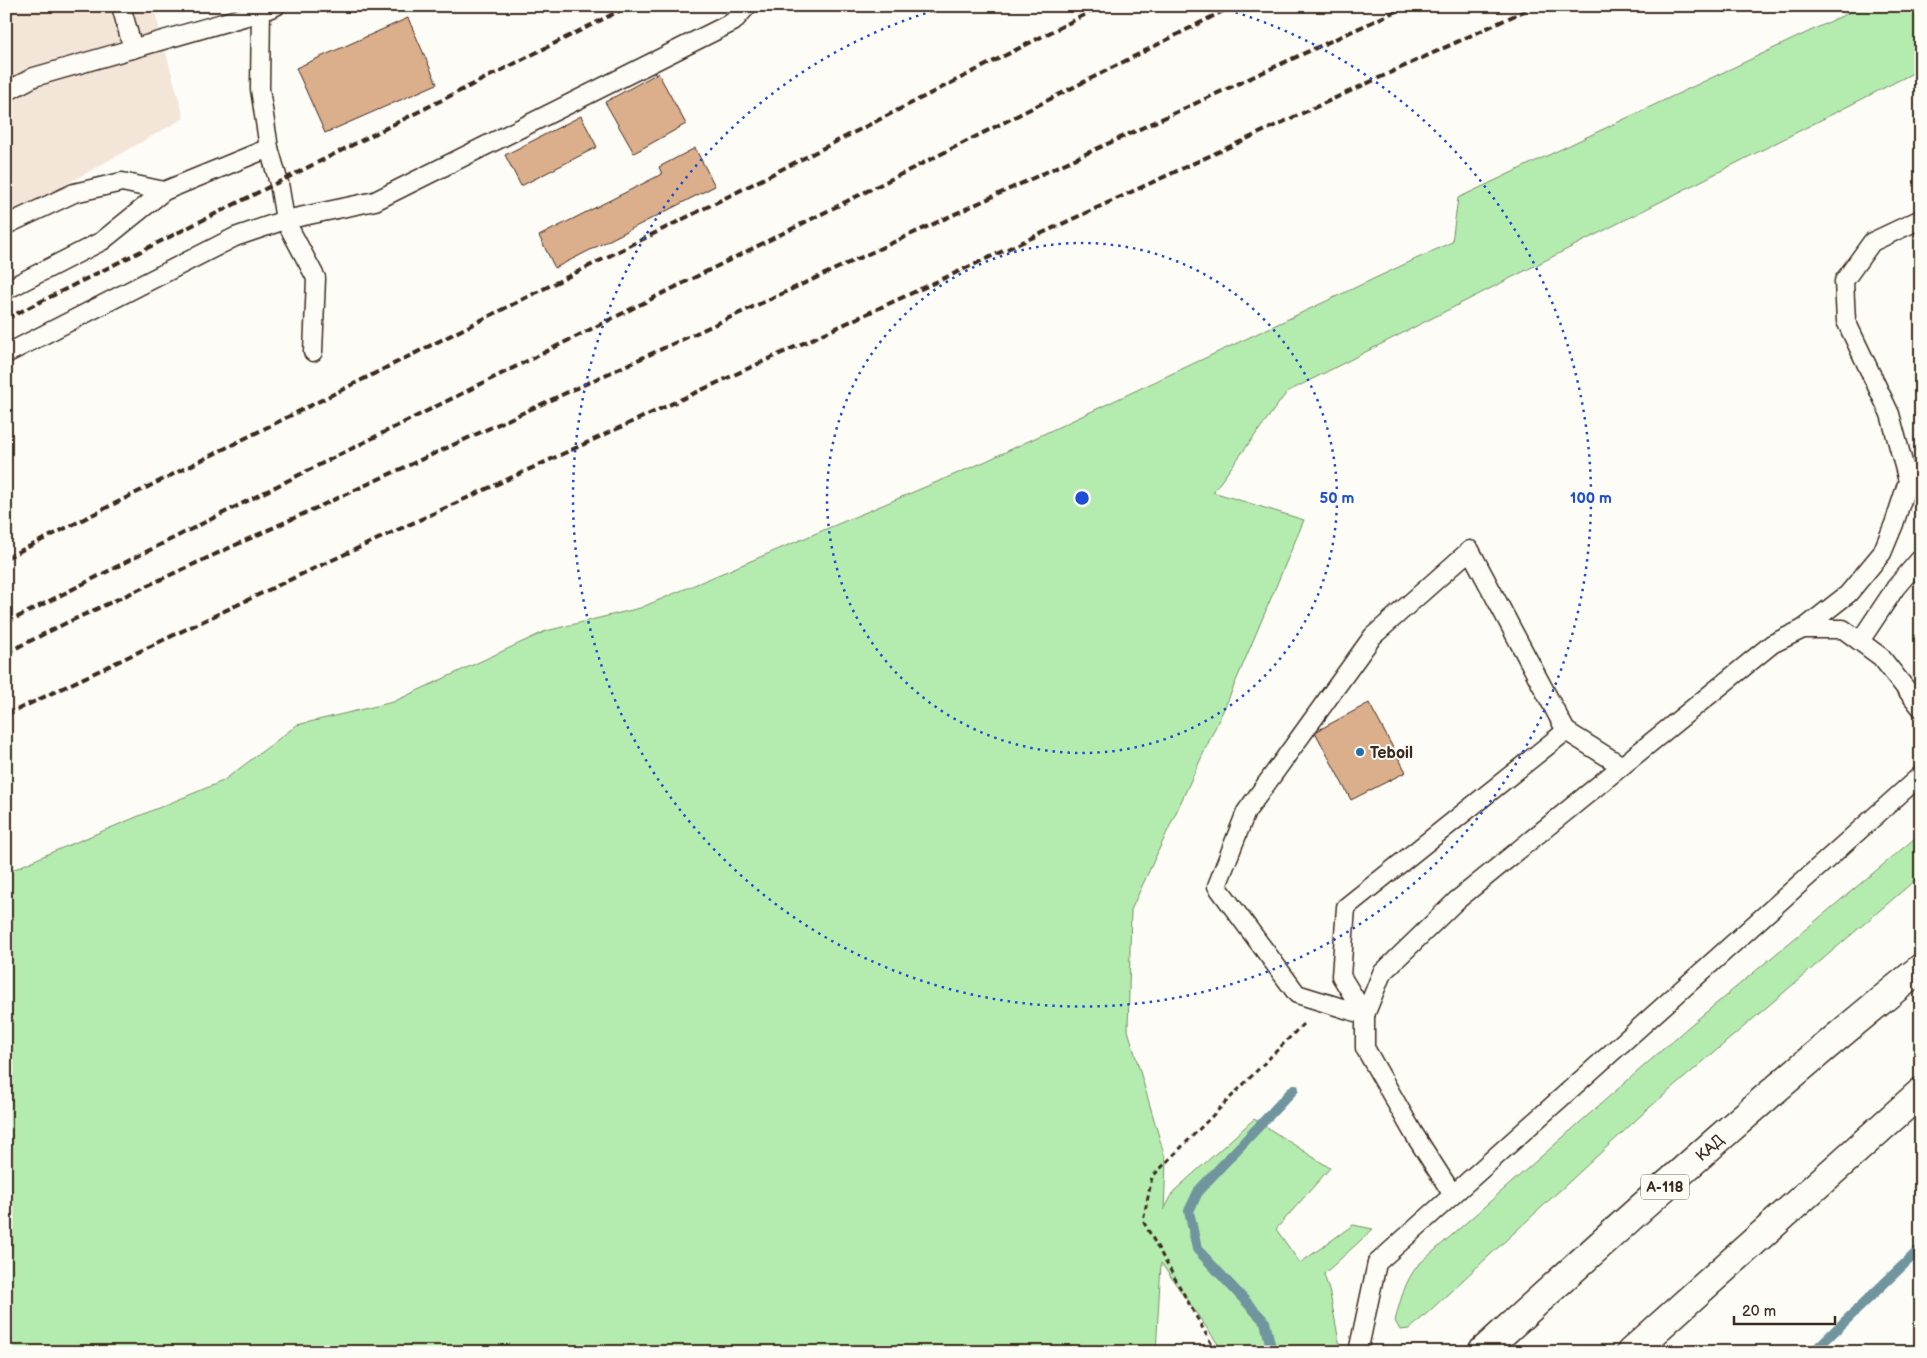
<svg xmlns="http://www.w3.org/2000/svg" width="1927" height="1358" viewBox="0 0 1927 1358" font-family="'Balsamiq Sans',sans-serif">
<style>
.built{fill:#f3e5d7}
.green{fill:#b4ecaf;stroke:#788b66}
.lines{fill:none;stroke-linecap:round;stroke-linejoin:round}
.stream{stroke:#70959e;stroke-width:10}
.building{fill:#dbae8c;stroke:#3b2a1e}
.service-casing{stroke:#3b2a1e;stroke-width:21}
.motorway-casing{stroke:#3b2a1e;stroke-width:31}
.path{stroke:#3b2a1e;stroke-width:3;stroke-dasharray:5 4;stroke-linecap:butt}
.service{stroke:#fdfcf7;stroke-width:18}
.motorway{stroke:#fdfcf7;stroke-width:28}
.rail{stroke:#3b2a1e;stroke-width:4;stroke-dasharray:8 4;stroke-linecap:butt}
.ring{fill:none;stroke:#1d4ed8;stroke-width:2.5;stroke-dasharray:2.5 5}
.poi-dot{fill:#1f6fb2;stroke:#fdfcf7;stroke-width:2}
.labels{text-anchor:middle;stroke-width:4;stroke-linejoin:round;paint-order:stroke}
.shield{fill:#fdfcf7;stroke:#75695f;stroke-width:1}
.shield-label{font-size:15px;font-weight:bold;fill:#3b2a1e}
.poi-label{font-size:16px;font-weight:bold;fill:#3b2a1e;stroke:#fdfcf7;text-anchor:start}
.street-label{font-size:16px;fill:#3b2a1e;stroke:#fdfcf7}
.centre{fill:#1d4ed8;stroke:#fdfcf7;stroke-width:2.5}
.ring-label{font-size:15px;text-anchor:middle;font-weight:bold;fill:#1d4ed8;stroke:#fdfcf7;stroke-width:4;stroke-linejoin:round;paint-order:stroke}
</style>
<rect width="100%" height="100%" fill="#fdfcf7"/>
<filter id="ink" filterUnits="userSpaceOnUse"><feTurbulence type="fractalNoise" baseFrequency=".02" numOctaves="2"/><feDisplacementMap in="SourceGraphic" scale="10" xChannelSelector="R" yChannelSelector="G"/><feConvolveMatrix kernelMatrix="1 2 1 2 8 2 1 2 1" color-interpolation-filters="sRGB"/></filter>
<g filter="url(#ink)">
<!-- built -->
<path class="built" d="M6,6h147l31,112 -178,100z"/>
<!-- green -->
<g class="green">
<path d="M1863,6h58v63l-634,323 -74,100 91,28 -76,180 -97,210 -3,120 38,131 -2,49 10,-19 80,-72 76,49 -54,61 24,34 53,-38 20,4 -49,45 6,20 11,58h-120l-1,-5 -59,-84 -5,89h-1150v-479l44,-20 173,-72 74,-56 96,-23 153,-71 94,-23 344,-146 468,-220 6,-44z"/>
<path d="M1921,812v63l-272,233 -239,221 -10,1 -5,-9c5,-20 10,-40 23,-56l269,-237 233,-194 -2,-14z"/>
</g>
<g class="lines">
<!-- stream -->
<g class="stream">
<path d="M1272,1352l-7,-30 -68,-73 -8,-38 10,-21 95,-101"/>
<path d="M1813,1352l108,-104"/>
</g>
</g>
<!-- building -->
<g class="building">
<path d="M408,18l29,66 -112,49 -29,-65z"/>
<path d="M658,73l28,51 -52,29 -29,-51z"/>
<path d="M581,116l16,31 -76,39 -16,-31z"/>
<path d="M695,148l20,38 -160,82 -16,-32 123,-62 -3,-7z"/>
<path d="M1369,703l37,69 -55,28 -36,-68z"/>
</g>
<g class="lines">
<!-- service casing -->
<g class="service-casing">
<g id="service">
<path d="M121,6l12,43"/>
<path d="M261,6l-1,83 9,59 10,35 6,37 31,58 -3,74"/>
<path d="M6,92l28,-15 227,-65 15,-6"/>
<path d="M6,225l68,-32 48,-11 42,9 105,-43"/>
<path d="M6,290l96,-49 62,-50"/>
<path d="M6,354l229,-117 50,-17 90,-19 358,-179 14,-16"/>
<path d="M1803,629l45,-35 34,-41 12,-29 14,-43 -18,-67 -44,-93 -2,-40 28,-39 49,-23"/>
<path d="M1860,641l36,-54 25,-29"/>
<path d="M1365,1015l-68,-21 -80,-108 29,-74 127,-176 97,-86 96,181"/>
<path d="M1365,1015l-24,-39 5,-69 220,-176 56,35"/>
<path d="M1453,1195l-39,-61 -49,-86v-33l17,-42 74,-72 316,-257 31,-15h40l38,28 40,51"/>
<path d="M1358,1352l19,-89 544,-488"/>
</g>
</g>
<!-- motorway casing -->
<g class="motorway-casing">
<g id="motorway">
<path id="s1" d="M1482,1352c144,-131 287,-262 439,-384"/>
<path d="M1631,1352l290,-260"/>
</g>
</g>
<!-- path -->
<path class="path" d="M1216,1352l-73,-131 9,-44 151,-153"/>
<!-- service -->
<use href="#service" class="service"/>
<!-- motorway -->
<use href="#motorway" class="motorway"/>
<!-- rail -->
<g class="rail">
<path d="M6,319l623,-313"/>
<path d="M6,558l739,-370 357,-182"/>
<path d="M6,623c408,-208 819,-408 1227,-617"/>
<path d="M6,653l60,-30 1341,-617"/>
<path d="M6,715l296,-141 1233,-568"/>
</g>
</g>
</g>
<!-- distance rings -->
<g class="ring">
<circle cx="1082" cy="498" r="255"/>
<path d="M1214 6A509 509 0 1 1 950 6"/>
</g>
<!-- markers -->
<circle class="poi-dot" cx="1360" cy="752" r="5"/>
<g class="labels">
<!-- shield labels -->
<rect class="shield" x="1641" y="1174.5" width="48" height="25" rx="4"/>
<g class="shield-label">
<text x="1665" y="1192">А-118</text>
</g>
<!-- poi labels -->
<g class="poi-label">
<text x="1370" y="758">Teboil</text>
</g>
<!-- street labels -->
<g class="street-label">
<text dy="6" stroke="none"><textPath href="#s1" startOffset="306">КАД</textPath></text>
</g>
</g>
<circle cx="1082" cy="498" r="8" class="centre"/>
<g class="ring-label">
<text x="1337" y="503">50 m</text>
<text x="1591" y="503">100 m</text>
</g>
<!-- margin -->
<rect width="1927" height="1358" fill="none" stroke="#fdfcf7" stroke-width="25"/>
<rect x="12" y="12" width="1902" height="1333" fill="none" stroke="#3b2a1e" stroke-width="2" filter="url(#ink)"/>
<!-- scale -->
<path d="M1734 1316v8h101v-8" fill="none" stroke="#3b2a1e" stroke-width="2.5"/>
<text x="1742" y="1316" font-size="15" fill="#3b2a1e" stroke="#fdfcf7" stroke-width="4" paint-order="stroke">20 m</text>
</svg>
